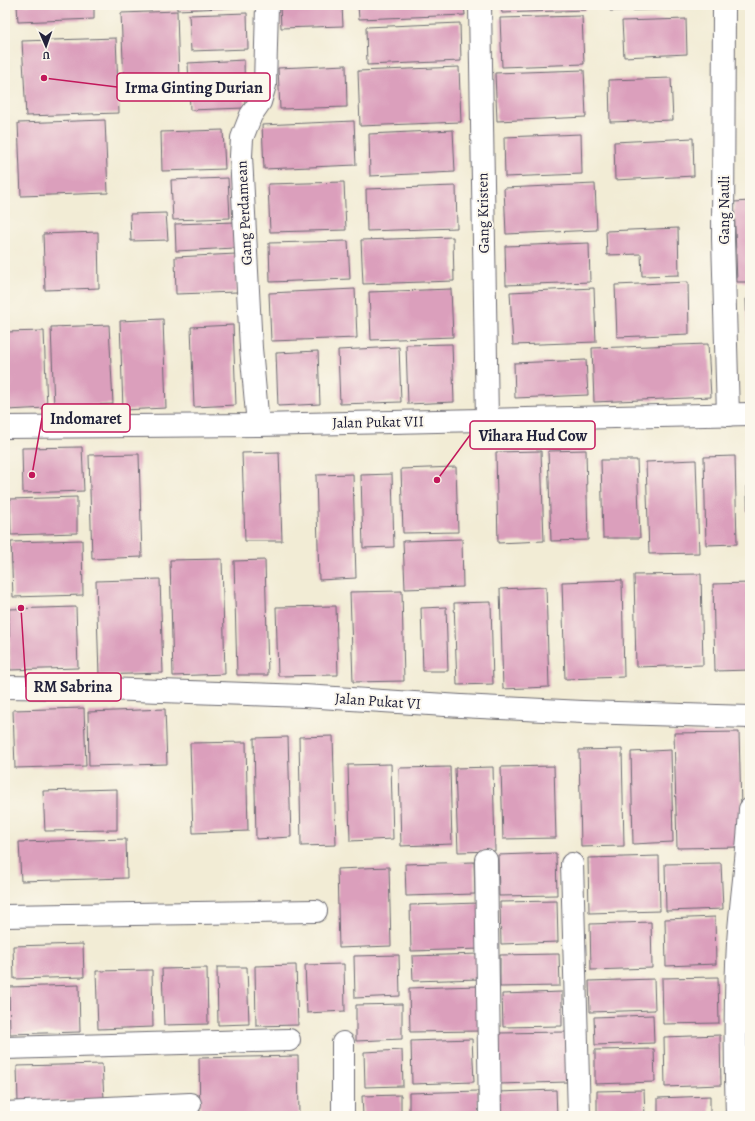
<svg xmlns="http://www.w3.org/2000/svg" width="755" height="1121" viewBox="0 0 755 1121" font-family="Alegreya,serif">
<style>
.building{fill:#db9fbc}
.lines{fill:none;stroke-linecap:round;stroke-linejoin:round}
.minor-casing{stroke:#6b6971;stroke-width:24}
.minor{stroke:#fff;stroke-width:22}
.labels{text-anchor:middle;stroke-width:4;stroke-linejoin:round;paint-order:stroke}
.street-label{font-size:15px;fill:#22223b;stroke:#fbf7ec}
.leader{fill:none;stroke:#c2185b;stroke-width:1.5}
.callout-dot{fill:#c2185b;stroke:#fbf7ec;stroke-width:1.5}
.callout{fill:#fbf7ec;stroke:#c2185b;stroke-width:1.5}
.callout-label{font-size:16px;text-anchor:middle;font-weight:bold;fill:#22223b}
</style>
<rect width="100%" height="100%" fill="#fbf7ec"/>
<filter id="ink" filterUnits="userSpaceOnUse"><feTurbulence type="fractalNoise" baseFrequency=".025" numOctaves="2"/><feDisplacementMap in="SourceGraphic" scale="8" xChannelSelector="R" yChannelSelector="G"/><feConvolveMatrix kernelMatrix="1 2 1 2 8 2 1 2 1" color-interpolation-filters="sRGB"/></filter>
<filter id="wash" filterUnits="userSpaceOnUse"><feTurbulence type="fractalNoise" baseFrequency=".012" numOctaves="4" result="noise"/><feDisplacementMap in="SourceGraphic" scale="16" xChannelSelector="R" yChannelSelector="G"/><feGaussianBlur stdDeviation="0.9" result="paint"/><feColorMatrix in="noise" values="0 0 0 0 0 0 0 0 0 0 0 0 0 0 0 0 0 1.4 0 .05"/><feComposite in="paint" operator="in"/></filter>
<g filter="url(#wash)">
<rect width="100%" height="100%" fill="#f2ecd5"/>
<g id="blocks">
<!-- building -->
<g class="building">
<path d="M17,5h77v14l-76,3z"/>
<path d="M177,5h70v2l-70,3z"/>
<path d="M280,5h62l1,21 -62,2z"/>
<path d="M358,5h106l1,10 -106,4z"/>
<path d="M501,5h85v5l-84,3z"/>
<path d="M609,5h73v4l-72,2z"/>
<path d="M177,11l2,70 -55,2 -3,-70z"/>
<path d="M247,13l1,36 -57,2 -2,-36z"/>
<path d="M582,16l2,48 -82,3 -2,-49z"/>
<path d="M686,19l1,35 -63,3 -2,-36z"/>
<path d="M460,23l1,38 -94,4 -1,-38z"/>
<path d="M116,38l3,75 -93,3 -4,-75z"/>
<path d="M244,60l1,48 -55,2 -2,-47z"/>
<path d="M346,65l1,42 -67,2 -2,-41z"/>
<path d="M459,67l2,55 -101,4 -2,-55z"/>
<path d="M584,70l2,47 -89,4 -2,-48z"/>
<path d="M671,78l2,42 -63,2 -1,-42z"/>
<path d="M105,120l3,73 -87,3 -3,-73z"/>
<path d="M354,121l2,44 -92,4 -2,-44z"/>
<path d="M223,130l2,39 -63,2 -1,-39z"/>
<path d="M453,130l2,42 -85,4 -1,-42z"/>
<path d="M581,134l1,40 -77,3 -1,-40z"/>
<path d="M693,138l1,38 -79,4 -1,-38z"/>
<path d="M228,178l2,40 -57,2 -2,-40z"/>
<path d="M344,182l2,48 -76,2 -2,-48z"/>
<path d="M595,184l2,46 -91,4 -2,-46z"/>
<path d="M456,186l1,42 -90,3 -1,-42z"/>
<path d="M750,201v81h-13l-3,-80z"/>
<path d="M166,213l2,27 -37,1 -1,-27z"/>
<path d="M235,222v26l-59,3 -1,-27z"/>
<path d="M678,228l1,47 -37,1 -1,-22 -34,1 -1,-24z"/>
<path d="M98,232l1,56 -54,2 -2,-56z"/>
<path d="M453,237l1,44 -91,3 -2,-44z"/>
<path d="M348,241l2,38 -80,3 -1,-39z"/>
<path d="M589,243l1,39 -84,3 -1,-39z"/>
<path d="M236,254l1,38 -61,2 -1,-37z"/>
<path d="M688,282l1,52 -72,3 -2,-52z"/>
<path d="M594,288l2,54 -83,3 -3,-53z"/>
<path d="M355,289l2,49 -86,3 -2,-48z"/>
<path d="M451,289l2,48 -82,3 -2,-48z"/>
<path d="M750,298v80h-1l-3,-79z"/>
<path d="M163,319l3,89 -43,2 -3,-89z"/>
<path d="M109,325l4,79 -59,3 -3,-80z"/>
<path d="M233,325l3,80 -42,2 -3,-80z"/>
<path d="M44,331l3,77 -40,2 -2,-78z"/>
<path d="M452,344l2,58 -46,2 -2,-59z"/>
<path d="M708,344l3,53 -117,5 -2,-54z"/>
<path d="M399,347l2,55 -61,2 -2,-54z"/>
<path d="M318,351l2,53 -42,2 -2,-53z"/>
<path d="M586,360l2,35 -73,3 -1,-35z"/>
<path d="M82,447l2,44 -61,2 -1,-45z"/>
<path d="M586,450l2,90 -37,1 -3,-90z"/>
<path d="M541,451l3,90 -46,2 -2,-91z"/>
<path d="M279,452l3,89h-37l-3,-88z"/>
<path d="M139,454l3,103 -50,2 -3,-104z"/>
<path d="M735,456l2,88 -31,1 -2,-88z"/>
<path d="M746,457h4v105h-1z"/>
<path d="M601,460h36l3,78h-37z"/>
<path d="M696,460l3,93 -50,1 -3,-92z"/>
<path d="M456,467l2,65 -55,1 -2,-64z"/>
<path d="M353,474l3,104 -37,2 -3,-105z"/>
<path d="M392,474l2,73 -31,1 -2,-73z"/>
<path d="M77,497v36l-66,2 -1,-36z"/>
<path d="M462,539l1,48 -58,2 -2,-48z"/>
<path d="M82,540l1,55 -70,2 -2,-55z"/>
<path d="M222,559l3,115 -52,2 -3,-116z"/>
<path d="M265,560l3,115h-31l-3,-114z"/>
<path d="M701,574l2,91 -67,2 -2,-92z"/>
<path d="M160,579l3,94 -64,2 -3,-94z"/>
<path d="M622,580l2,97 -59,2 -3,-97z"/>
<path d="M750,583v87l-35,1 -2,-87z"/>
<path d="M546,587l3,100 -46,2 -3,-100z"/>
<path d="M402,591l2,90 -51,1 -3,-90z"/>
<path d="M491,602l2,82 -36,1 -3,-82z"/>
<path d="M336,606l2,69 -60,1 -2,-69z"/>
<path d="M76,607l2,61 -68,2 -1,-61z"/>
<path d="M446,607l2,64h-25l-2,-63z"/>
<path d="M84,708l2,58 -71,2 -2,-58z"/>
<path d="M165,709l2,55 -78,2 -1,-54z"/>
<path d="M739,732l3,115 -65,1 -3,-115z"/>
<path d="M333,736l3,109 -35,1 -2,-109z"/>
<path d="M288,737l3,100 -35,2 -2,-101z"/>
<path d="M246,742l2,89 -55,2 -3,-90z"/>
<path d="M622,749l2,97 -43,1 -2,-97z"/>
<path d="M671,750l2,92 -40,2 -2,-92z"/>
<path d="M391,764l2,75 -43,2 -2,-76z"/>
<path d="M554,766l2,72 -53,1 -2,-72z"/>
<path d="M450,767l2,77 -51,2 -2,-78z"/>
<path d="M493,767l2,84 -37,1 -3,-84z"/>
<path d="M117,789v41l-72,1 -2,-40z"/>
<path d="M126,839l1,39 -106,3 -2,-39z"/>
<path d="M556,853l1,42 -58,1 -1,-41z"/>
<path d="M659,856l1,55 -71,2 -1,-55z"/>
<path d="M474,862l1,32 -69,2 -1,-32z"/>
<path d="M721,863l2,46 -57,2 -1,-47z"/>
<path d="M389,867l2,79 -52,2 -2,-79z"/>
<path d="M557,901l1,41 -57,2 -1,-42z"/>
<path d="M480,903l1,46 -70,2 -1,-46z"/>
<path d="M715,917l1,47 -50,2 -1,-47z"/>
<path d="M651,922l1,46 -61,2 -1,-46z"/>
<path d="M83,944l1,33 -70,2 -1,-33z"/>
<path d="M479,954l1,25 -67,2 -1,-25z"/>
<path d="M559,954l1,32 -60,1v-32z"/>
<path d="M399,955l1,41 -45,2 -1,-42z"/>
<path d="M344,964l1,47 -38,2 -2,-48z"/>
<path d="M296,965l2,60 -42,1 -1,-60z"/>
<path d="M217,967h30l2,57 -31,1z"/>
<path d="M207,968l1,56 -44,1 -2,-56z"/>
<path d="M152,970l1,57 -55,2 -2,-58z"/>
<path d="M718,977l1,46 -56,1 -1,-46z"/>
<path d="M654,979l1,31 -65,2 -1,-31z"/>
<path d="M79,985l1,47 -70,2 -1,-47z"/>
<path d="M479,986l1,45 -70,1 -1,-44z"/>
<path d="M562,992v34l-59,1 -1,-33z"/>
<path d="M402,1004v35l-46,2v-36z"/>
<path d="M653,1015l1,28 -59,2 -1,-28z"/>
<path d="M566,1032l1,50 -68,2 -1,-51z"/>
<path d="M720,1035l1,50 -56,2 -1,-50z"/>
<path d="M472,1039l2,43 -62,2 -1,-43z"/>
<path d="M654,1049l1,33 -60,2v-34z"/>
<path d="M402,1050l1,36 -38,1 -1,-35z"/>
<path d="M298,1056l1,60h-99l-1,-58z"/>
<path d="M102,1064l2,35 -86,4 -1,-37z"/>
<path d="M556,1090l1,26h-59v-24z"/>
<path d="M644,1090l1,26h-48v-25z"/>
<path d="M478,1091l1,25h-70v-23z"/>
<path d="M401,1095v21h-38l-1,-20z"/>
<path d="M710,1096v20h-52v-18z"/>
</g>
</g>
</g>
<g filter="url(#ink)">
<use href="#blocks" fill-opacity="0" stroke="#6b6971" stroke-width="1"/>
<g class="lines">
<!-- minor casing -->
<g class="minor-casing">
<g id="minor">
<path d="M480,5l7,415"/>
<path d="M724,5l-1,233 5,177"/>
<path d="M258,425l-7,-77 -10,-192 1,-18 9,-23 9,-13 5,-17 2,-80"/>
<path d="M5,427l253,-2 492,-11"/>
<path d="M5,687l71,1 228,8 157,10 122,6 167,5"/>
<path d="M486,860l4,256"/>
<path d="M572,864l7,252"/>
<path d="M5,916l311,-5"/>
<path d="M343,1043v73"/>
<path d="M5,1048l284,-8"/>
<path d="M5,1113l185,-9"/>
<path d="M737,1116c-2,-58 -2,-116 1,-173 3,-45 10,-89 12,-134"/>
</g>
</g>
<!-- minor -->
<use href="#minor" class="minor"/>
</g>
</g>
<g class="labels">
<!-- street labels -->
<g class="street-label">
<text transform="translate(724 210) rotate(-90)" y="5">Gang Nauli</text>
<text transform="translate(244 213) rotate(-93)" y="5">Gang Perdamean</text>
<text transform="translate(483 213) rotate(-91)" y="5">Gang Kristen</text>
<text transform="translate(378 422) rotate(-1)" y="5">Jalan Pukat VII</text>
<text transform="translate(378 701) rotate(4)" y="5">Jalan Pukat VI</text>
</g>
</g>
<!-- callouts -->
<path class="leader" d="M44 78L117 87M32 475L42 418M437 480L470 435M21 608L26 687"/>
<g class="callout-dot">
<circle cx="44" cy="78" r="4"/>
<circle cx="32" cy="475" r="4"/>
<circle cx="437" cy="480" r="4"/>
<circle cx="21" cy="608" r="4"/>
</g>
<g class="callout">
<rect x="117" y="73" width="153" height="28" rx="4"/>
<rect x="42" y="404" width="88" height="28" rx="4"/>
<rect x="470" y="421" width="125" height="28" rx="4"/>
<rect x="26" y="673" width="95" height="28" rx="4"/>
</g>
<g class="callout-label">
<text x="194" y="93">Irma Ginting Durian</text>
<text x="86" y="424">Indomaret</text>
<text x="533" y="441">Vihara Hud Cow</text>
<text x="73" y="692">RM Sabrina</text>
</g>
<!-- margin -->
<rect width="755" height="1121" fill="none" stroke="#fbf7ec" stroke-width="20"/>
<!-- north arrow -->
<g transform="translate(46 46) rotate(178)" stroke="#fbf7ec" stroke-width="3" paint-order="stroke">
<path d="M0-3L7 15L0 10L-7 15Z" fill="#22223b"/>
<text y="-6" font-size="11" font-weight="bold" text-anchor="middle" fill="#22223b">U</text>
</g>
</svg>
